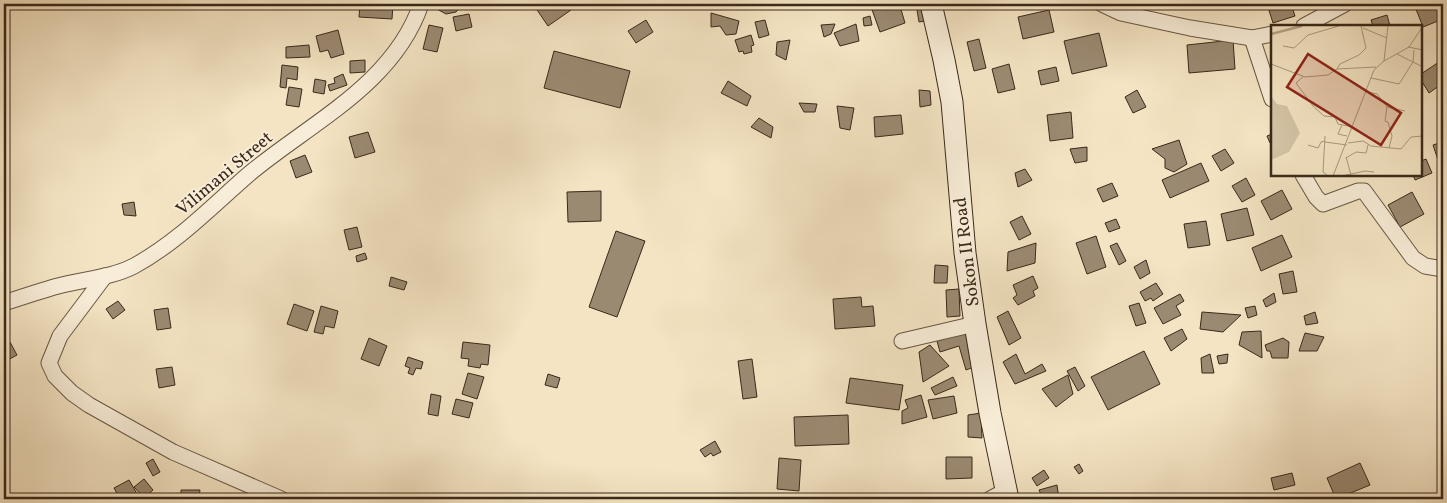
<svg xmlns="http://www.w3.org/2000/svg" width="1447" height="503" viewBox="0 0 1447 503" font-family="Vollkorn,serif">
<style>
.building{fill:#9b8a72;stroke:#3a291a}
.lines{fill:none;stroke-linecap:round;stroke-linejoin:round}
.street-casing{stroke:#685844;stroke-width:17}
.secondary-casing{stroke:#3a291a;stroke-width:23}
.street{stroke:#f8edd8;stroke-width:15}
.secondary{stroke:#f8edd8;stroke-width:21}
.labels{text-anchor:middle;stroke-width:4;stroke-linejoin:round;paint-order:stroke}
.street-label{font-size:18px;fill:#3a291a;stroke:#f8edd8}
.inset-river{fill:none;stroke:#b5a48a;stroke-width:2.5}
.inset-road{fill:none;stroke:#aa997f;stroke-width:1}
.view{fill:#8f2418;fill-opacity:0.15;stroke:#8f2418;stroke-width:2.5}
.inset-edge{fill:none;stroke:#3a291a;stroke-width:2.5}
</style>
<rect width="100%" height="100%" fill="#f4e4c3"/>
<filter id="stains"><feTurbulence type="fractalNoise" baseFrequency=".004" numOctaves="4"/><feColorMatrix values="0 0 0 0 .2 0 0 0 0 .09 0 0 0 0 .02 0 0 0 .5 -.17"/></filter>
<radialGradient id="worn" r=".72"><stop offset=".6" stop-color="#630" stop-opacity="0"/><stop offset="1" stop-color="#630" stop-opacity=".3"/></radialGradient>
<!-- building -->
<g class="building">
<path d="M360,4h33l-1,15 -33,-2z"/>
<path d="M434,4h29l-7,8 -10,2 -9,-5z"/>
<path d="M533,4h33l5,6 -23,16z"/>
<path d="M870,4h36l-6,2 5,17 -25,9z"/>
<path d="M916,4h11l4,16 -12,2z"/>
<path d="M1267,4h24l4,12 -22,7z"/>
<path d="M1414,4h26l3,8v7l-20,8z"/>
<path d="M1049,10l5,22 -31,7 -5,-22z"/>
<path d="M711,13l28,8 -3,13 -10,1 -6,-9 -9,1z"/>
<path d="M469,14l3,13 -16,4 -3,-14z"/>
<path d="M1387,15l3,11h-17l-2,-6z"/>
<path d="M870,16l2,9 -8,1 -1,-8z"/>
<path d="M646,20l7,12 -17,11 -8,-12z"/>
<path d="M765,20l4,15 -10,3 -4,-16z"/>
<path d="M835,24l-4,10 -7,3 -3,-12z"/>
<path d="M856,24l3,17 -19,5 -6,-13z"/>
<path d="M429,25l14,3 -6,24 -14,-3z"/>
<path d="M338,30l6,24 -13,4 -3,-8 -8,2 -4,-16z"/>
<path d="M1099,33l8,33 -35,8 -8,-33z"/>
<path d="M751,35l3,10 -3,1 1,6 -8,2 -1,-3 -4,1 -4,-12z"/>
<path d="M979,39l7,29 -12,3 -7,-29z"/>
<path d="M790,40l-4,20 -10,-5 1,-13z"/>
<path d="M1233,40l2,29 -46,4 -2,-28z"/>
<path d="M309,45l1,12 -24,1v-11z"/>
<path d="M554,51l76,20 -10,37 -76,-20z"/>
<path d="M365,60v12l-15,1v-12z"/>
<path d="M1442,60l1,23 -14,10 -8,-13v-6z"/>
<path d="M1009,64l6,25 -17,4 -6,-24z"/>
<path d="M282,65l16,2 -1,13 -10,-2 -1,10 -6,-1z"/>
<path d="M1056,67l3,14 -18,4 -3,-14z"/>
<path d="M343,74l4,11 -17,6 -2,-6 7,-2 -1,-5z"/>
<path d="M315,79l11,2 -2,13 -11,-2z"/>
<path d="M728,81l23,15 -4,10 -26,-13z"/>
<path d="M289,87l13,2 -3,18 -13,-2z"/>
<path d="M919,90l11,1 1,14 -11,2z"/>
<path d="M1137,90l9,17 -13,6 -8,-16z"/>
<path d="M799,103l18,1 -2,8h-11z"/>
<path d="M837,106l17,2 -4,22 -10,-2z"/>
<path d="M1071,112l2,26 -23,3 -3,-26z"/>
<path d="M901,115l2,19 -28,3 -1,-20z"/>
<path d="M759,118l14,9 -2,11 -20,-11z"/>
<path d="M368,132l7,20 -20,6 -6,-21z"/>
<path d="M1272,134v8l-2,1 -3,-7z"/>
<path d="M1179,140l8,24 -13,8 -9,-4v-9l-13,-10z"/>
<path d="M1443,142v26l-2,1 -8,-24z"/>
<path d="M1087,147v14l-12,2 -5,-14z"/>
<path d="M1225,149l9,14 -13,8 -9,-15z"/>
<path d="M305,155l7,17 -16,6 -6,-17z"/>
<path d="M1426,159l6,14 -17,7 -2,-5h8v-14z"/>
<path d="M1201,163l8,18 -39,17 -8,-18z"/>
<path d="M1025,169l7,11 -14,7 -3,-14z"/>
<path d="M1246,178l9,17 -13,7 -10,-16z"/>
<path d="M1112,183l6,13 -15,6 -6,-13z"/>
<path d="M1282,190l10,19 -21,11 -10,-19z"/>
<path d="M601,191v30l-33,1 -1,-30z"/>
<path d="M1412,192l12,22 -24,13 -12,-22z"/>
<path d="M134,202l2,14 -12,-1 -2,-11z"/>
<path d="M1247,208l7,27 -27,6 -6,-27z"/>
<path d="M1022,216l9,18 -12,6 -9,-18z"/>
<path d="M1116,219l4,9 -11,4 -4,-9z"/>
<path d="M1206,221l4,24 -22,3 -4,-24z"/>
<path d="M357,227l5,20 -13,3 -5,-20z"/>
<path d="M616,231l29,10 -28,76 -28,-10z"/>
<path d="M1282,235l10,22 -31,14 -9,-23z"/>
<path d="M1096,236l10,31 -19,7 -11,-31z"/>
<path d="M1036,243l-1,20 -28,8 1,-19z"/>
<path d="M1117,243l9,18 -7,4 -9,-19z"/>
<path d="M365,253l2,6 -10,3 -1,-6z"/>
<path d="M1146,260l4,13 -10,6 -6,-12z"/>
<path d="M935,265l13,1 -1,17h-13z"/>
<path d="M1293,271l4,21 -14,2 -4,-20z"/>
<path d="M1033,276l5,12 -5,3 2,5 -17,9 -5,-7 4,-3 -4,-10z"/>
<path d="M391,277l16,5 -3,8 -15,-4z"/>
<path d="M1156,283l7,11 -10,7 -2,-3 -6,3 -5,-9z"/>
<path d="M959,289l1,27 -13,1 -1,-27z"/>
<path d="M1274,293l2,9 -10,5 -3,-7z"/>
<path d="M1180,294l4,7 -8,5 5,9 -18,9 -9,-16z"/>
<path d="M861,297l1,10 11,-1 2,20 -40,3 -2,-30z"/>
<path d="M118,301l7,9 -12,9 -7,-10z"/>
<path d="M1139,303l7,20 -10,3 -7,-20z"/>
<path d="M294,304l20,7 -7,20 -20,-7z"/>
<path d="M321,306l17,5 -4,17 -9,-2 -2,8 -9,-2z"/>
<path d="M1255,306l2,9 -9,3 -3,-10z"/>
<path d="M168,308l3,20 -14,2 -3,-20z"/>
<path d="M1008,311l13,27 -12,7 -12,-28z"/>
<path d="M1202,312l39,3 -18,17 -23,-3z"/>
<path d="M1315,312l3,11 -12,2 -2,-9z"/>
<path d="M1182,329l5,10 -16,12 -7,-13z"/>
<path d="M1261,331l1,27 -23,-13 3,-13z"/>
<path d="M966,332l8,35 -8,3 -7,-24 -19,6 -3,-11z"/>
<path d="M1305,333l19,4 -7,14h-18z"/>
<path d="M369,338l18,8 -8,20 -18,-7z"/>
<path d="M1283,338l6,4 -1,16h-16l-2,-7h-3l-2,-6z"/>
<path d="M10,342l7,13 -13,7v-17z"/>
<path d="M463,342l27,3 -2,20 -7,-1 -1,4 -12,-2 1,-7 -8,-1z"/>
<path d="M930,345l19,21 -26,16 -4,-30z"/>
<path d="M1144,351l16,33 -52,26 -17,-33z"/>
<path d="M1016,354l9,20 17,-10 4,7 -31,13 -12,-22z"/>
<path d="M1210,354l4,19h-12l-1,-15z"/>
<path d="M1228,354l-1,9 -8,1 -2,-8z"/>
<path d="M408,357l15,5 -2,7 -5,-1 -3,7 -5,-2 2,-5 -5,-2z"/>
<path d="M752,359l5,38 -14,2 -5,-38z"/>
<path d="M172,367l3,18 -16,3 -3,-19z"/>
<path d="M1075,367l10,19 -7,5 -11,-20z"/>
<path d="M468,373l16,4 -7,22 -15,-5z"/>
<path d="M548,374l12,4 -3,10 -12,-3z"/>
<path d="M1068,375l5,19 -17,13 -14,-18z"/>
<path d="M953,377l4,9 -22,9 -4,-7z"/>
<path d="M850,378l53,7 -4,25 -53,-7z"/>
<path d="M431,394l10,2 -3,20 -10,-2z"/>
<path d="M921,395l6,22 -25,7v-13l6,-3 -3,-8z"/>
<path d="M954,396l3,17 -24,6 -5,-19z"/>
<path d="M456,399l17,4 -4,15 -17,-4z"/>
<path d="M981,413l1,25 -14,-1v-22z"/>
<path d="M848,415l1,29 -54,2 -1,-29z"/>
<path d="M715,441l6,11 -8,4 -2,-3 -6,4 -5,-7z"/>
<path d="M946,457h26v21l-26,1z"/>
<path d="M779,458l22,2 -2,31 -22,-2z"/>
<path d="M153,459l7,13 -7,4 -7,-13z"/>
<path d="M1360,463l10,22 -34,14 -9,-21z"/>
<path d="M1079,464l4,7 -4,3 -5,-7z"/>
<path d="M1044,470l5,8 -12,8 -5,-8z"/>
<path d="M1292,473l3,12 -21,5 -3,-12z"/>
<path d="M144,479l9,11 -9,8 -10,-11z"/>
<path d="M129,480l11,19h-20l-6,-11z"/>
<path d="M1057,485l2,14h-16l-4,-9z"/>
<path d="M181,490h19l-1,7h-18z"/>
<path d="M235,495l11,3v1h-12z"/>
</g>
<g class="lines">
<!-- street casing -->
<g class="street-casing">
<g id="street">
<path d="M1102,4l19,9 69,15 62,10 20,-4"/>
<path d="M1304,26l41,-22"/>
<path d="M1252,38l20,61"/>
<path d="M1303,175l13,22 7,7 35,-13h6l49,67 12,8 18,3"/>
<path d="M105,276l-45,60 -11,27 6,13 17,17 17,12 84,47 108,47"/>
<path d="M4,303c18,-6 36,-12 54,-17 25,-7 53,-8 76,-20 44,-24 78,-60 115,-92 61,-51 145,-90 172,-170"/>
<path d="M902,341l73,-17"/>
<path d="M990,499l15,-8"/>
</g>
</g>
<!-- secondary casing -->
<g class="secondary-casing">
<path id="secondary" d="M931,4l13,56 8,42 13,151 10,71 15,89 18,86"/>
</g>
<!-- street -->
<use href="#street" class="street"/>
<!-- secondary -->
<use href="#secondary" class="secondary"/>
</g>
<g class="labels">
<!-- street labels -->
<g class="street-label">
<text transform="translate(224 173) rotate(-40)" y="6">Vilimani Street</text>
<text transform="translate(966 252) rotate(-97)" y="6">Sokon II Road</text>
</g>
</g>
<!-- overview -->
<g transform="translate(1271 25)">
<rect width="151" height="151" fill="#f4e4c3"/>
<path d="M0,71l6,8 10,2 13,27 -11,19 -18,8z" fill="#d4c4a6"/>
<path class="inset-river" d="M0,9l31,-8"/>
<path class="inset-road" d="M92,3l24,10M12,21l11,2 14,-13 31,-9M137,22l15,3M126,29l26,13M113,36l25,-14 14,-21M0,39l34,13 23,-2 9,-6 39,-2M66,44l3,-5 19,-9 7,-7 -5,-22M32,52l-7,6 17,23 11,10 11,1 3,7 15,3M100,53l28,6 14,-22 1,-12M97,67l9,2 10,13 18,4M116,82l-2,14 3,1 4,14 -3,12M71,100l-4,9 9,2M54,111l-2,36 5,4M54,117l22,3M77,118l15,-2 8,5 30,3 10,-12 12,-1M37,120l10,3 3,-6 4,-1M75,132l5,18M75,133l10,-6 10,1 2,-8M62,151l41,-106 10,-9 4,-35M71,151l23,-5 9,1"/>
<path class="view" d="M37,29l93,59 -20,32 -94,-58z"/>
<rect width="151" height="151" class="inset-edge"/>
</g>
<!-- margin -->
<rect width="1447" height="503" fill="none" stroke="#f4e4c3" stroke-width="20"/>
<rect x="5" y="5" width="1437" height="493" fill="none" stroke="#3a291a" stroke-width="2.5"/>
<rect x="10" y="10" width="1427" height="483" fill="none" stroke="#3a291a"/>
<rect width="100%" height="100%" filter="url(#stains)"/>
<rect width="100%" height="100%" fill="url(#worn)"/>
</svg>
